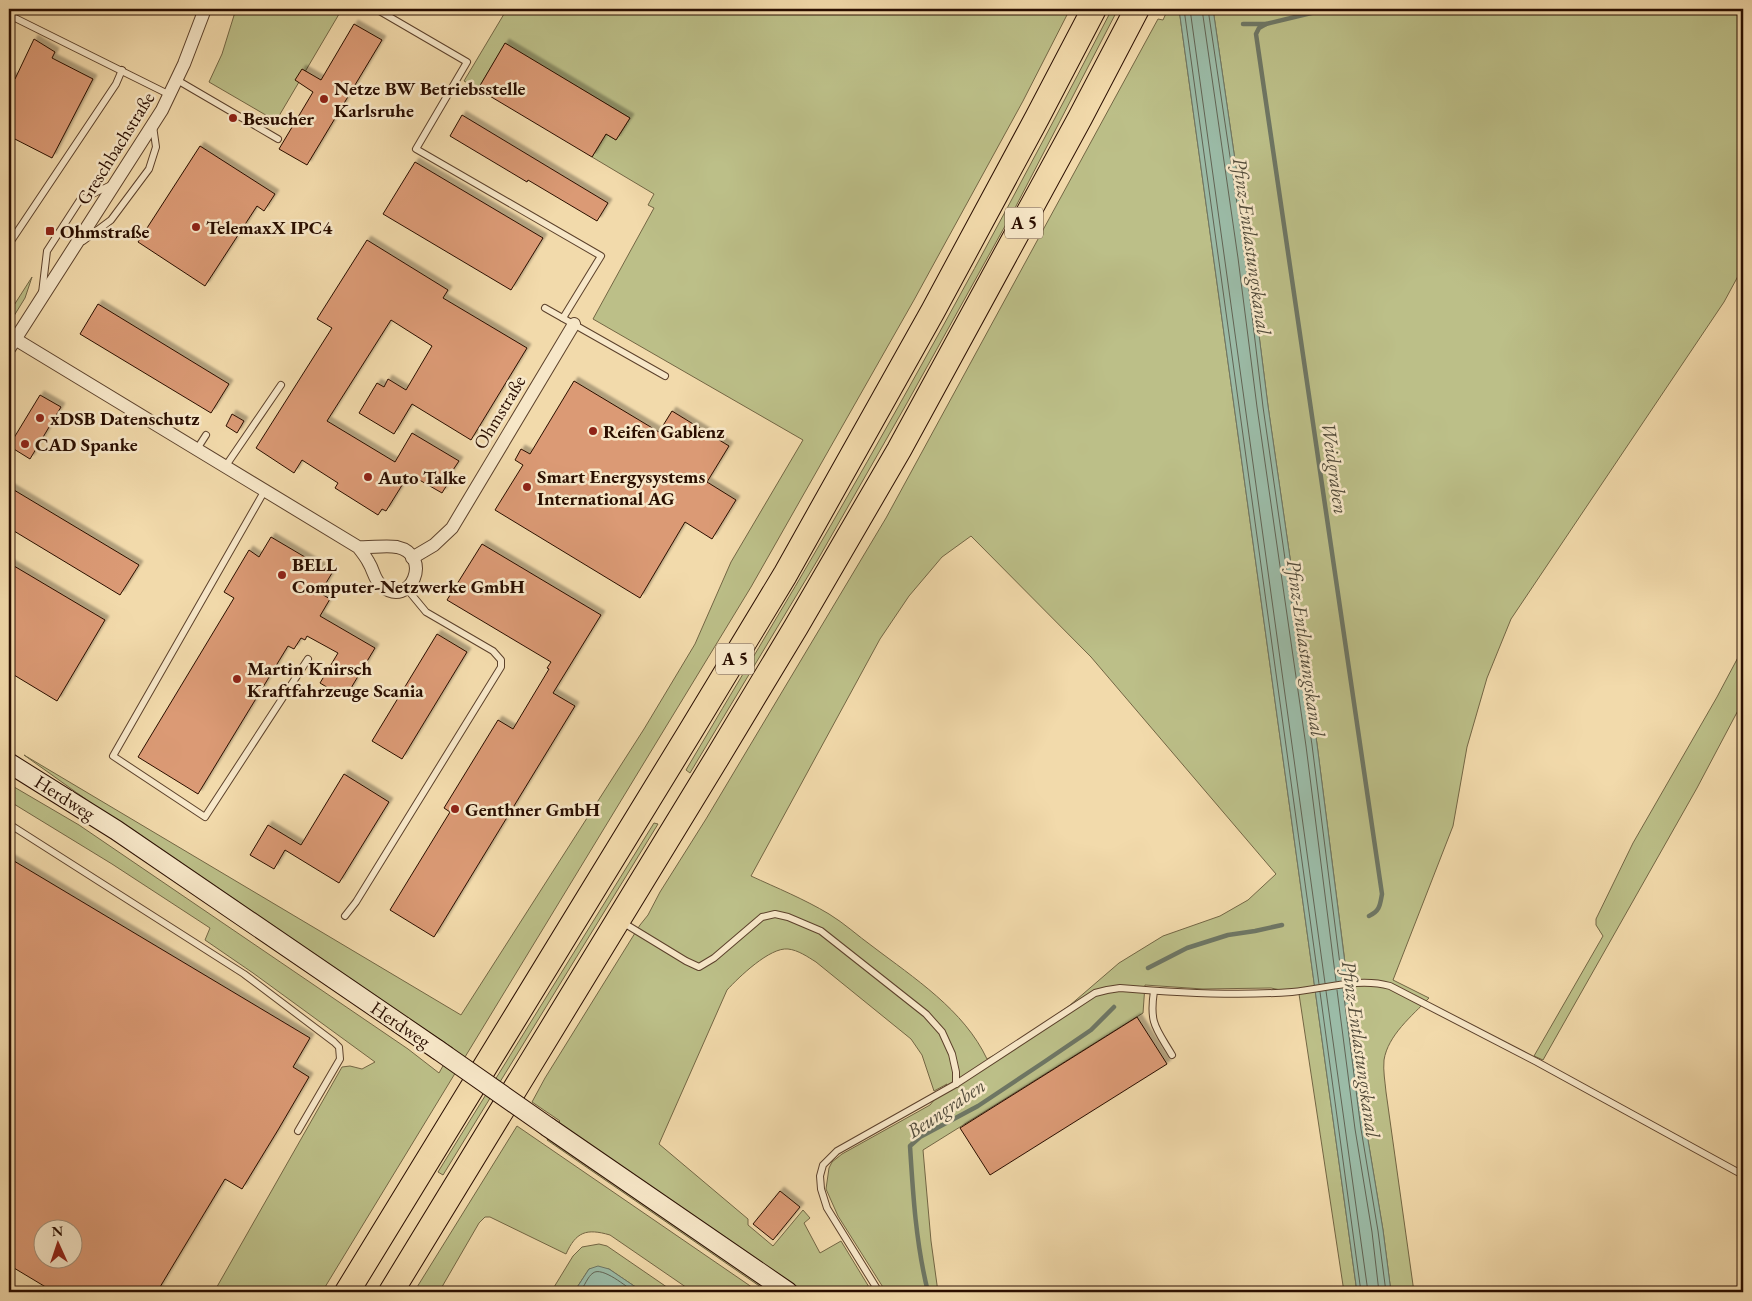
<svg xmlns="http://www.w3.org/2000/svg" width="1752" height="1301" viewBox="0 0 1752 1301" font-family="'EB Garamond',serif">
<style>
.green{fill:#bcbf88;stroke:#736644;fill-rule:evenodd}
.water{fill:#9bbba7;stroke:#6e7664}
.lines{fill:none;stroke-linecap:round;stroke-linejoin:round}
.shore{stroke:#626454;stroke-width:1}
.stream{stroke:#6e7664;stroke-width:4.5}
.building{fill:#db9a74;stroke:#2a0e00;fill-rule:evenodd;filter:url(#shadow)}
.lane-casing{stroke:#5c412b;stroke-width:8}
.street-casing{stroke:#5c412b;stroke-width:14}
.secondary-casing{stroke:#2a0e00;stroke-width:21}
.highway-casing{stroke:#2a0e00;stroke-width:26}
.lane{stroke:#f7e7c8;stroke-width:6}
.street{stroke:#f7e7c8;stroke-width:12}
.secondary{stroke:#f7e7c8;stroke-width:19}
.highway{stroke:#f2daab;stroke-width:24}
.secondary-bridge-casing{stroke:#2a0e00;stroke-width:21;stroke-linecap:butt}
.secondary-bridge{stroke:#f7e7c8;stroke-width:19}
.poi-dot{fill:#8f2418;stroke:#f7e7c8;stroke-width:2}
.labels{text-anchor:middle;stroke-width:5;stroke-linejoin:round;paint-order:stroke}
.shield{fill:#f7e7c8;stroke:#684f3c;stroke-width:1}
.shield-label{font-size:18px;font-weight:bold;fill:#2a0e00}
.poi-label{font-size:19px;font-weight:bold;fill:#2a0e00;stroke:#f7e7c8;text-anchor:start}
.street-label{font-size:19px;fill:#2a0e00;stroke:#f7e7c8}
.water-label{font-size:20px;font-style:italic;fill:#524b3a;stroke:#f7e7c8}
</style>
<defs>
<filter id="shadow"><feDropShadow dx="4" dy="-4" stdDeviation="1" flood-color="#0004"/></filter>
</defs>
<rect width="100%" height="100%" fill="#f2daab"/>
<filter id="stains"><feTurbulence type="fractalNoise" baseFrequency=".004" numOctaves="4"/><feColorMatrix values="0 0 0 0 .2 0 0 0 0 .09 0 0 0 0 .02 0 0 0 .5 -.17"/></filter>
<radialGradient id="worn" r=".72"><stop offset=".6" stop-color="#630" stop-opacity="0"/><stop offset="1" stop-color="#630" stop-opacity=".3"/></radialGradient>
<!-- green -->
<g class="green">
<path d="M236,9h106l-66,112 -67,-39 13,-28z"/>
<path d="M507,9h563l-47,92 -109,199 -163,287 -429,705h-108l128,-225 8,-1 12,3 13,-7 -122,-89 -48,-33 5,-12 -98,-64 -103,-63v-17l70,41 329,224 31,24 14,-25c-145,-95 -289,-192 -429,-293l437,260 183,-286 51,-85 36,-82 72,-122 -210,-121 61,-111 -6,-3 6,-11 -62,-37 14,-23 10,6 14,-22 -125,-74 -27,45 -14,-8z"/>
<path d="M1112,9h6l-103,199 -108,195 -90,158 -127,212 -4,-3c48,-82 98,-163 145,-245 98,-170 191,-342 281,-516z"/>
<path d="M1168,9h11l178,1283h-13l-45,-298 -28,-6 -68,1 -58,-4 -2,28 -220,137 8,91 7,51h-52l-48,-76 -12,-27 3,-21 3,-6 10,-8 88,-49 17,-21 -13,7 -12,-36 -11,-16 -95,-77c-8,-5 -18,-12 -28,-13 -18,-2 -49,28 -61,41l-68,154 89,75v6l25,21 30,-36 7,8 -6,5 16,30 21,-12 31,51h-70l-44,-28 -200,-141 2,-2 -28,-19 13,-24 95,-153 8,-10 12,-23 46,-73 180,-301 272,-499 5,1zM971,536l120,121 185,217 -28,26 -28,16 -57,20 -44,27 -50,43 -59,41 -23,12c-23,-49 -73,-81 -115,-113 -14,-10 -28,-23 -43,-32 -25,-15 -52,-26 -78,-38l129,-237 29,-43 33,-39z"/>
<path d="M1213,9h530v258l-19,35 -213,317 -24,59 -20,69 -14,79 -60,154 36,18c-17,18 -41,37 -45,62 -1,11 1,21 2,32l28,200h-23l-8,-62 -17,-102 -17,-137 11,-13h-13l-30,-234 -49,-338 -19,-150z"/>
<path d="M145,100l2,11 -28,42 -20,21z"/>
<path d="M32,277l-7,21 -16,26v-11z"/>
<path d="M1743,648v53l-46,87 -154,272 -9,-4 69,-120 -7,-11v-6l37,-76 84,-146z"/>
<path d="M654,823l4,1 -215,351 -5,-3z"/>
<path d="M517,1126l242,166h-66l-83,-57c-24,-7 -34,-3 -44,19l-76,-37h-5l-6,6 -40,69h-25z"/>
<path d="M549,1137l225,155h-6l-221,-152z"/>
<path d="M599,1244l8,2 67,46h-31l-34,-23h-20l-15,23h-23l22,-36 9,-9z"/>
</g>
<!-- water -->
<g class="water">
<path d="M1179,9h34l36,247 19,150 49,338 49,384 17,102 8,62h-34z"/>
<path d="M598,1266l11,3 34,23h-69l15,-23z"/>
</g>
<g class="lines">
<!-- shore -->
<g class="shore">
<path d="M1184,9l135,975"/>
<path d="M1190,9l135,974"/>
<path d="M1202,9l36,249 19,149 49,339 30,235"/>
<path d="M1208,9l37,248 18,150 49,338 30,235"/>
<path d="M1343,989l18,140 17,102 8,61"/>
<path d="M1337,990l18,139 17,103 7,60"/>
<path d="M1326,991l42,301"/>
<path d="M1320,992l41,300"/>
<path d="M580,1292c4,-5 8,-16 13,-19 9,-7 34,14 41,19"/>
</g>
<!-- stream -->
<g class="stream">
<path d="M1243,24h23l62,-15"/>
<path d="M1266,24l-7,4 -3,6 126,860c-2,11 -2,17 -13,22"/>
<path d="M1148,968l39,-20 41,-13 27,-4 27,-6"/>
<path d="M928,1292c-12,-48 -15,-97 -18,-146l10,-9 58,-31 66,-44 47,-32 23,-23"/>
</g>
</g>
<!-- building -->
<g class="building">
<path d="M354,24l28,16 -75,125 -28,-16 34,-57 -18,-12 7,-11 19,11z"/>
<path d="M34,39l21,13 -3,6 41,21 -41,79 -43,-22v-61l6,4z"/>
<path d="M505,43l125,75 -14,22 -10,-6 -14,23 -114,-68z"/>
<path d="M462,115l146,88 -11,18 -69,-41 -1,2 -77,-46z"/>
<path d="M200,146l75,48 -11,17 -7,-5 -52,80 -67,-44z"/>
<path d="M415,162l128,76 -32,52 -128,-76z"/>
<path d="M367,240l81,50 -5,8 84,50 -56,92 -59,-36 -18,30 -35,-21 18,-30 7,4 4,-8 18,11 26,-44 -41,-26 -64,101 68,41 17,-29 47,28 -12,18 3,1 -8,13 -33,-19 -23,37 -4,-2 -4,6 -43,-27 3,-5 -36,-23 -8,13 -38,-25 76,-120 -15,-9z"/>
<path d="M98,304l131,80 -18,29 -131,-79z"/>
<path d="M574,381l85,51 13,-21 57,35 -22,36 29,18 -24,39 -27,-17 -45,76 -145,-88 28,-45 -8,-5 6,-11 9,5z"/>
<path d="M40,395l21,12 -31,52 -21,-13z"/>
<path d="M232,414l12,7 -7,12 -11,-7z"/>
<path d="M9,487l130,78 -19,30 -111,-67z"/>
<path d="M271,537l61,36 -12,20 10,6 -10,17 55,32 -30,50 -25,-15 18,-30 -31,-17 -2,4 -4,-2 -7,11 -6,-3 -90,148 -60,-37 96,-159 -10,-6 25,-42 10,7z"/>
<path d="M482,544l119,71 -48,78 22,13 -141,231 -44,-27 60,-98 -6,-4 54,-88 15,9 36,-60 -2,-1 4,-6 -104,-62z"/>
<path d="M9,563l96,57 -48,81 -48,-29z"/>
<path d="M437,634l30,18 -65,107 -30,-18z"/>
<path d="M344,774l45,28 -50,81 -54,-33 -11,19 -24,-14 18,-30 33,20z"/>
<path d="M9,858l301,180 -17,29 16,10 -31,53 -36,59 -17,-10 -68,113h-103l-45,-27zM42,1228h30v30h-30z"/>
<path d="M1137,1017l30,47 -177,111 -30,-47z"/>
<path d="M780,1191l20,16 -27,33 -20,-16z"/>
</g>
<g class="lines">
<!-- lane casing -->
<g class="lane-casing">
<g id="lane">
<path d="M376,9l91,53 -51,87 185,107 -38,62"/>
<path d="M9,15l161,80"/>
<path d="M177,80l101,59"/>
<path d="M83,241l28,-21 38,-51 7,-22 -3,-21"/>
<path d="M9,244l107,-160 6,-14"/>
<path d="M42,293l5,-42 33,-51 31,-15"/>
<path d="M545,308l120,68"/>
<path d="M197,449l9,-14"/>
<path d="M225,467l56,-82"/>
<path d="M265,490l-152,266 92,61 103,-158"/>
<path d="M9,824l235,150 90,68 5,5 1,12 -42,72"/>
<path d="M345,916l11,-14 145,-235v-7l-8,-9 -67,-39 -19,-23"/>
<path d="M622,922l64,39 13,6 15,-9 48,-41 13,-3 13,3 33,14 105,83 16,18 10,22 4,18v12"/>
<path d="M1154,991c-5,33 2,37 18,64"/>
<path d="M879,1292l-52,-84 -6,-19 -1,-13 3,-11 14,-14 119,-67 139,-91 12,-3 13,-2c57,5 115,8 172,4 33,-3 66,-15 98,-6l147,76 206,113"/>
</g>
</g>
<!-- street casing -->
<g class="street-casing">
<g id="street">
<path d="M15,339l343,208c4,5 8,10 11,16 5,8 5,17 13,23 28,24 52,-31 15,-39 -12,-2 -27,1 -39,0"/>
<path d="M9,349l153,-239 22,-46 21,-55"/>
<path d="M412,558l22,-13 18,-17 122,-204"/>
</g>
</g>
<!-- secondary casing -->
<g class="secondary-casing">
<g id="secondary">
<path d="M9,763l107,67 322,220"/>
<path d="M548,1127l240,165"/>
</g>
</g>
<!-- highway casing -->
<g class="highway-casing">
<g id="highway">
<path d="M347,1292l343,-560 95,-157 148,-264 104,-193 57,-109"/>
<path d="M391,1292l326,-534 79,-131 103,-177 181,-332 57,-109"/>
</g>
</g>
<!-- lane -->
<use href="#lane" class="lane"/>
<!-- street -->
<use href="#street" class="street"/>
<!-- secondary -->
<use href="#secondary" class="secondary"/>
<!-- highway -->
<use href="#highway" class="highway"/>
<!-- secondary-bridge casing -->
<g class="secondary-bridge-casing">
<path id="secondary-bridge" d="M438,1050l110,77"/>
</g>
<!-- secondary-bridge -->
<use href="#secondary-bridge" class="secondary-bridge"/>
</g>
<!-- markers -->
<g class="poi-dot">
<circle cx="324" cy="99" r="5"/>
<circle cx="233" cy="118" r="5"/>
<circle cx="196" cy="227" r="5"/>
<rect x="45" y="226" width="10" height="10" rx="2.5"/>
<circle cx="40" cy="418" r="5"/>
<circle cx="593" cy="431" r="5"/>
<circle cx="25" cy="444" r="5"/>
<circle cx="368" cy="477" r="5"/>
<circle cx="527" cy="487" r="5"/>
<circle cx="282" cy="575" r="5"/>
<circle cx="237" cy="679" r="5"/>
<circle cx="455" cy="809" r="5"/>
</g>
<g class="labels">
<!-- shield labels -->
<g class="shield">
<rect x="1005" y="207.5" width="38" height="31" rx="4"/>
<rect x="716" y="643.5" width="38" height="31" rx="4"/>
</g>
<g class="shield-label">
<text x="1024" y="229">A 5</text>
<text x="735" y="665">A 5</text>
</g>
<!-- poi labels -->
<g class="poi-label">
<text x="334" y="95">Netze BW Betriebsstelle<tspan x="334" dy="22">Karlsruhe</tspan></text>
<text x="243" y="125">Besucher</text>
<text x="206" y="234">TelemaxX IPC4</text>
<text x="60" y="238">Ohmstraße</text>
<text x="50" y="425">xDSB Datenschutz</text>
<text x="603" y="438">Reifen Gablenz</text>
<text x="35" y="451">CAD Spanke</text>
<text x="537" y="483">Smart Energysystems<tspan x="537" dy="22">International AG</tspan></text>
<text x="378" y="484">Auto Talke</text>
<text x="292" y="571">BELL<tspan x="292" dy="22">Computer-Netzwerke GmbH</tspan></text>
<text x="247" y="675">Martin Knirsch<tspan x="247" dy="22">Kraftfahrzeuge Scania</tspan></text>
<text x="465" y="816">Genthner GmbH</text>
</g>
<!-- street labels -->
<g class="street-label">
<text transform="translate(115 148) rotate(-58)" y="7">Greschbachstraße</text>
<text transform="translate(499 412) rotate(-59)" y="7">Ohmstraße</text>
<text transform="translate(65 797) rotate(32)" y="7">Herdweg</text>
<text transform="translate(401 1024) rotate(34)" y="7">Herdweg</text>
</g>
<!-- water labels -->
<g class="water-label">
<text transform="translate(1252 246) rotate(82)" y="7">Pfinz-Entlastungskanal</text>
<text transform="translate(1335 468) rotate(82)" y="7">Weidgraben</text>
<text transform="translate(1306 648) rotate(82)" y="7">Pfinz-Entlastungskanal</text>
<text transform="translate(1361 1049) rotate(82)" y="7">Pfinz-Entlastungskanal</text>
<text transform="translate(946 1108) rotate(-34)" y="7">Beungraben</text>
</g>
</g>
<!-- margin -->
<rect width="1752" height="1301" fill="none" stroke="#f2daab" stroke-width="30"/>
<rect x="10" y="10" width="1732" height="1281" fill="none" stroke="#2a0e00" stroke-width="2.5"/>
<rect x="15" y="15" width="1722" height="1271" fill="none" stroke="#2a0e00"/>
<!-- north arrow -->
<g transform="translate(58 1244) rotate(357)"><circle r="24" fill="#f7e7c8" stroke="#a59078"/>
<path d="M0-4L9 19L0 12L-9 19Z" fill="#8f2418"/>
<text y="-8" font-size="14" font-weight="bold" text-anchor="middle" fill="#2a0e00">N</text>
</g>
<rect width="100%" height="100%" filter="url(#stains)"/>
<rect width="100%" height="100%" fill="url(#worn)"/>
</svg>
